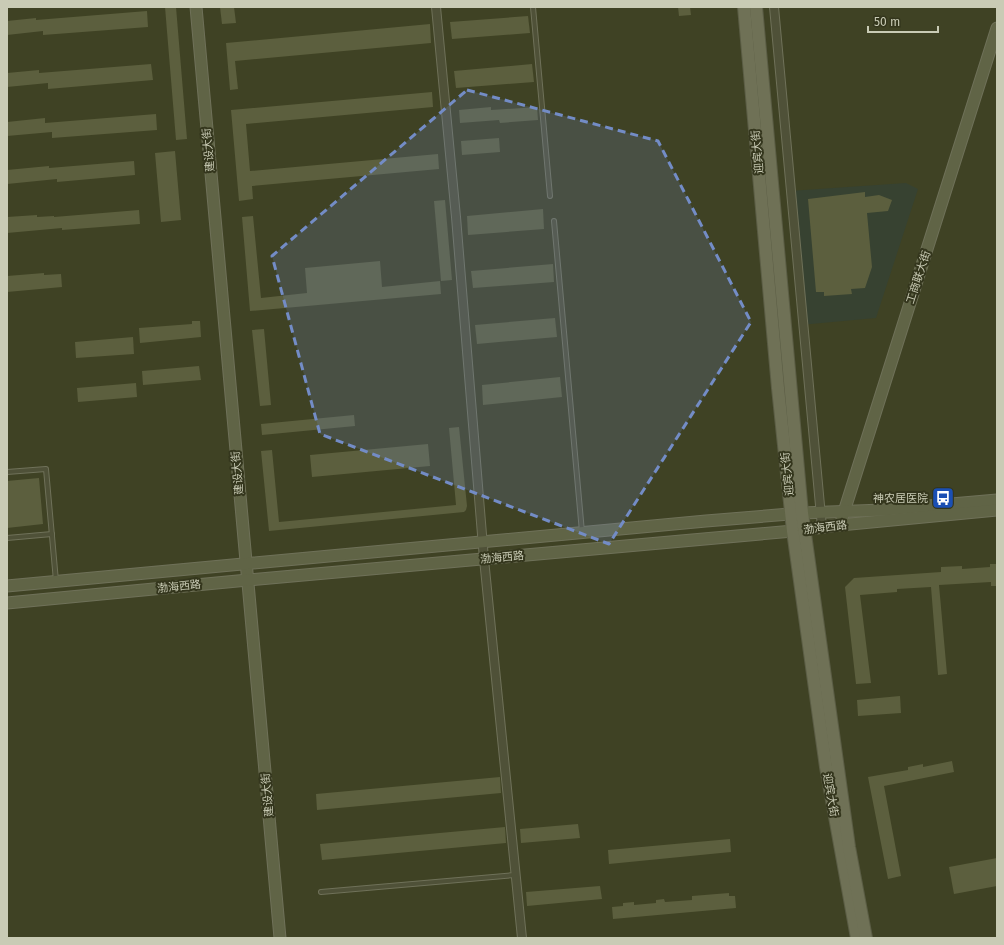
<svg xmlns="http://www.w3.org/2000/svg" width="1004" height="945" viewBox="0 0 1004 945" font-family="'Fira Sans','Noto Sans SC',sans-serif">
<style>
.medical{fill:#374231}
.building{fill:#5c5f3e}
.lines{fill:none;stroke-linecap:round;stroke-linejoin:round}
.lane-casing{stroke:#6f7159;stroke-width:6}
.street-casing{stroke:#6f7159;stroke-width:10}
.secondary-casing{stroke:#6f7159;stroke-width:13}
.primary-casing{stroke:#5b5d45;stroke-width:14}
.lane{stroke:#4f5138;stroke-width:4}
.street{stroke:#4f5138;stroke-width:8}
.secondary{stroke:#606446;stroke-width:11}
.primary{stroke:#6f7156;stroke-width:12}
.marked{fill:#738cc6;fill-opacity:0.2;stroke:#738cc6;stroke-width:3;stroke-dasharray:8 5;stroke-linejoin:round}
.labels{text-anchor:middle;stroke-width:4;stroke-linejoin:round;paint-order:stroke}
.street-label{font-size:11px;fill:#c9cbb5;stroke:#34361d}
.poi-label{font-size:11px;fill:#c9cbb5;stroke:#34361d;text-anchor:end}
</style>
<rect width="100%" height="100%" fill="#3f4224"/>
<!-- medical -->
<path class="medical" d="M906,183l12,6 -42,129 -76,7 -11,-134z"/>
<!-- building -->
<g class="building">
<path d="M165,7h11l11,132 -11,1z"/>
<path d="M220,7h14l2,16 -14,1z"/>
<path d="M678,7h12l1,8 -12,1z"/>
<path d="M147,11l1,16 -105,8v-4l-36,4v-14l29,-3v2z"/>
<path d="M528,16l2,17 -78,6 -2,-17z"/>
<path d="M430,24l1,19 -196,18 3,28 -8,1 -4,-47z"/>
<path d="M151,64l2,16 -105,9v-6l-41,4v-14l32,-3v3z"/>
<path d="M532,64l2,18 -78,6 -2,-17z"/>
<path d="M432,92l1,15 -187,17 4,47 188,-17 1,15 -187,17 1,13 -14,2 -8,-91z"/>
<path d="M491,107v3l46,-3 1,13 -38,3 -1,-3 -39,3 -1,-13z"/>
<path d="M156,114l1,16 -105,8v-6l-45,4v-14l38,-4v5z"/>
<path d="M499,138l1,14 -38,3 -1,-14z"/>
<path d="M175,151l6,69 -20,2 -6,-69z"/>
<path d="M134,161l1,14 -78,7v-3l-50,5v-14l42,-4v2z"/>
<path d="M865,192v5l14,-2 13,5 -4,11 -21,2 5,54 -7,21 -14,1 1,5 -28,2v-4h-8l-8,-93z"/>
<path d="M445,200l7,80 -11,1 -7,-80z"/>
<path d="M543,209l1,20 -76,6 -1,-19z"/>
<path d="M139,210l1,14 -78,6v-2l-55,5v-16l30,-2v2l17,-1v1z"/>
<path d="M253,216l8,82 46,-5 -2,-25 75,-7 2,26 58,-6 1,13 -191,17 -8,-94z"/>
<path d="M553,264l1,18 -81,6 -2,-17z"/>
<path d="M44,273v2l17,-1 1,13 -55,5v-16z"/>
<path d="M555,318l2,19 -80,7 -2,-19z"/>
<path d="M192,321h8l1,16 -61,6 -1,-15 53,-4z"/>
<path d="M264,329l7,76 -11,1 -8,-76z"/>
<path d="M133,337l1,17 -58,4 -1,-16z"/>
<path d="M199,366l2,14 -58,5 -1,-14z"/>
<path d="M560,377l2,20 -79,8 -1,-20z"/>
<path d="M136,383l1,14 -59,5 -1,-14z"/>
<path d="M354,415l1,11 -93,9 -1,-11z"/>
<path d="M459,427l8,79 -1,4 -2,2 -195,19 -8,-80 11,-1 7,72 177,-17 -7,-77z"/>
<path d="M428,444l2,22 -118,11 -2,-22z"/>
<path d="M39,478l4,46 -36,4v-47z"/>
<path d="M990,564h7v22h-6v-4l-52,3 8,89 -9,1 -7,-88 -34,2v3l-37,3 11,88 -15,1 -11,-97 9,-9 87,-6v-5l21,-1v3l28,-2z"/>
<path d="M900,696l1,17 -43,3 -1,-16z"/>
<path d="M952,761l2,11 -70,14 17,90 -13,3 -20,-102 40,-7v-3l15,-3v3z"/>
<path d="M500,777l1,16 -184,17 -1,-16z"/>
<path d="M578,824l2,14 -59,5 -1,-14z"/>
<path d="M505,827l1,16 -184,17 -2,-16z"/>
<path d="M730,839l1,13 -122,12 -1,-14z"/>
<path d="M997,858v28l-43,8 -5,-27z"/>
<path d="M600,886l2,13 -75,7 -1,-14z"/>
<path d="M729,893v3h6l1,12 -123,11 -1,-12 11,-1v-3l11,-1v3l22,-2v-3l8,-1 1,3 27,-2v-4z"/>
</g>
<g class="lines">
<!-- lane casing -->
<g class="lane-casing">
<g id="lane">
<path d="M533,7l17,189"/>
<path d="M554,221l28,311"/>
<path d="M7,472l39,-3 10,112"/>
<path d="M7,538l45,-4"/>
<path d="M321,892l194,-17"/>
</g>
</g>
<!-- street casing -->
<g class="street-casing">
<g id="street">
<path d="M436,7l20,210 28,342 38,379"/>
<path d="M774,7l48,520"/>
</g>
</g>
<!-- secondary casing -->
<g class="secondary-casing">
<g id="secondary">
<path d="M196,7l84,931"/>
<path d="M842,518l155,-490"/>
<path d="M7,586l699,-65 96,-8 81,-3 114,-10"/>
<path d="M7,603l241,-23 545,-49 47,-6 157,-15"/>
</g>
</g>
<!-- primary casing -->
<g class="primary-casing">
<g id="primary">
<path d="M744,7l34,381 15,143 33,236 31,171"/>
<path d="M756,7l46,506 47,334 17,91"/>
</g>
</g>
<!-- lane -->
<use href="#lane" class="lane"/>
<!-- street -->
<use href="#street" class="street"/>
<!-- secondary -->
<use href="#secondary" class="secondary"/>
<!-- primary -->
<use href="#primary" class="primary"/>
</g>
<!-- marked area -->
<path class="marked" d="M467,90l191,51 93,181 -142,222 -289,-110 -48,-178z"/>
<!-- icons -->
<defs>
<g id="bus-square" transform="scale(1.15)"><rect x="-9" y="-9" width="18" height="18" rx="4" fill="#1a4fb4" stroke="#34361d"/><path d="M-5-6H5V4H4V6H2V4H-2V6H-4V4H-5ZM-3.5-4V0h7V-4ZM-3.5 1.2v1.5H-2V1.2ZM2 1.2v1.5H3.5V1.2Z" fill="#fff"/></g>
</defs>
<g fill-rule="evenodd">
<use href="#bus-square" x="943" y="498"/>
</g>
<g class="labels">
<!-- street labels -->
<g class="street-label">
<text transform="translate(208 150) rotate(-95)" y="4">建设大街</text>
<text transform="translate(757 152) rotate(-95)" y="4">迎宾大街</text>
<text transform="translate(918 277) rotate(-72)" y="4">工商联大街</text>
<text transform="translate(237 473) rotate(-95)" y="4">建设大街</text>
<text transform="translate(787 474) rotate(-96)" y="4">迎宾大街</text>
<text transform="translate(825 527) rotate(-7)" y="4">渤海西路</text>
<text transform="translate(502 557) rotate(-5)" y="4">渤海西路</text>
<text transform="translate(179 586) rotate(-6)" y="4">渤海西路</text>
<text transform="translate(267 795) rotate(-95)" y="4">建设大街</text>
<text transform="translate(831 795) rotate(80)" y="4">迎宾大街</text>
</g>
<!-- poi labels -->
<g class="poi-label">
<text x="928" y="502">神农居医院</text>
</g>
</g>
<!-- border -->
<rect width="1004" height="945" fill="none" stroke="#c9cbb5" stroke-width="16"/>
<!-- scale -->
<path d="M868 26v6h70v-6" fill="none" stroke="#c9cbb5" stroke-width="2"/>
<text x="874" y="26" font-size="12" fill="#c9cbb5" stroke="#34361d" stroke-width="3" paint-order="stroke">50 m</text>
</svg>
